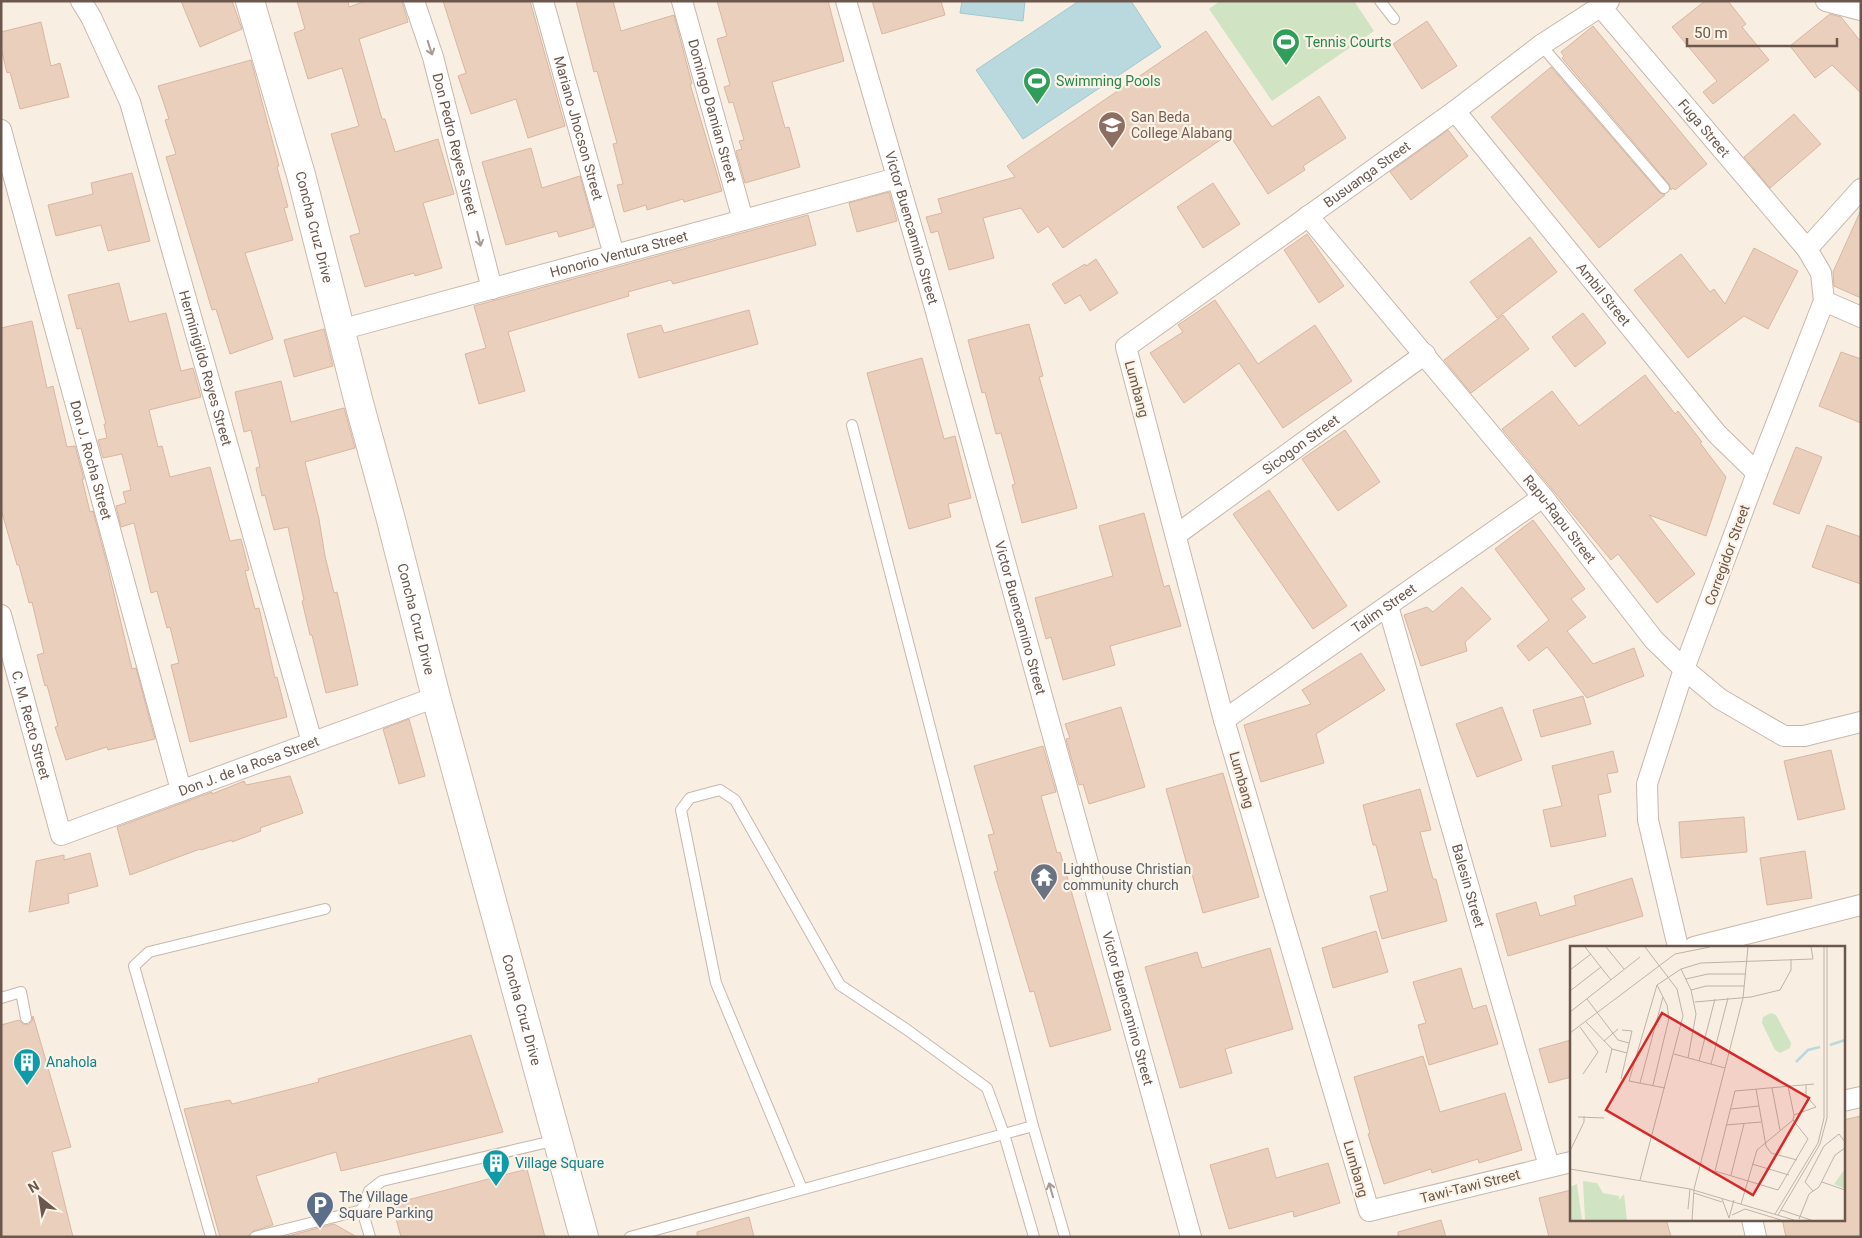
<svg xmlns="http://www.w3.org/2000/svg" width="1862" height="1238" viewBox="0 0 1862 1238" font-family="Roboto,sans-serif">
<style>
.green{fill:#d0e3c3}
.water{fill:#bad9de;stroke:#a1c8cf}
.building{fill:#eacfbd;stroke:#dab6a0}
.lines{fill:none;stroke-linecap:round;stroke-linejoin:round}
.lane-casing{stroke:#c7b7ab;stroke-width:12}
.street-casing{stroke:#c7b7ab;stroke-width:22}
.secondary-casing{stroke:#ccb9ab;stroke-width:30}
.lane{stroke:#fff;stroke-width:10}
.street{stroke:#fff;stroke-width:20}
.secondary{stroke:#fff;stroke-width:28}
.oneway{stroke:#a79a94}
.labels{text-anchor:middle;stroke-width:4.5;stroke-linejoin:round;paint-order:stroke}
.leisure-label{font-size:14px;fill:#27864d;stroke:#fcf3e7;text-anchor:start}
.street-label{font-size:14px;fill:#6c574c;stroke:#fcf3e7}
.education-label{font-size:14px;fill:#785e54;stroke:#fcf3e7;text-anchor:start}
.worship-label{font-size:14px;fill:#5b616d;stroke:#fcf3e7;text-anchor:start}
.culture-label{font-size:14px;fill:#0d838f;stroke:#fcf3e7;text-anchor:start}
.service-label{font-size:14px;fill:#4e5e75;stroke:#fcf3e7;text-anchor:start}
.inset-river{fill:none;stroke:#bad9de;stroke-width:2.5}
.inset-road{fill:none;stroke:#c0b2a6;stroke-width:1}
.view{fill:#d62828;fill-opacity:0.15;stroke:#d62828;stroke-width:2.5}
.inset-edge{fill:none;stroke:#6c574c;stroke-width:2.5}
</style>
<rect width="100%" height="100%" fill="#f8efe2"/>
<!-- green -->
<path class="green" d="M1220,1h134l20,30 -102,70 -63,-92z"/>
<!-- water -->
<g class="water">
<path d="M962,1h63l-2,20 -63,-8z"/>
<path d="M1079,1h52l30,46 -138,92 -47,-69z"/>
</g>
<!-- building -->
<g class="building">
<path d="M181,1h51l10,28 -42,18z"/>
<path d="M297,1h51l1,6 17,-6h36l6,21 -49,17 23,80h3l10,33 43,-13 16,55 -31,9 19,65 -27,8 -1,-3 -49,14 -15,-51 10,-3 -29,-99 28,-8 -17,-58 -34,11 -14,-46 11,-4z"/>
<path d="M443,1h87l35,125 -37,12 -12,-39 -45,15 -13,-38 8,-3z"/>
<path d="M576,1h37l8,30 53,-16 18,69h-2l32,107 -38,11 -1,-3 -36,11 -1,-5 -22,7 -7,-27 6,-1 -10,-40 4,-1 -20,-72 -3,1z"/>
<path d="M717,1h111l16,60 -72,21 13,46 4,-1 11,40 -55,16 -9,-32 6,-2 -3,-8 5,-1 -11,-38 -4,1 -5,-16 6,-2 -13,-46 10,-3z"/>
<path d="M872,1h69l4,14 -63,19z"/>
<path d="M1705,1h23l18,23 -4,3 27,33 -56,44 -10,-12 14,-11 -45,-54z"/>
<path d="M1830,14l11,3 20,25v51l-29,-28 -17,13 -25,-32z"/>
<path d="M1427,21l30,45 -35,23 -29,-45z"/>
<path d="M41,22l10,44 9,-3 9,34 -49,12 -10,-37 -3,1 -6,-25v-16z"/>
<path d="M1593,26l114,138 -32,26 -2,-2 -2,2 -2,-6 -107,-126 2,-2 -3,-4z"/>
<path d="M1206,31l66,96 47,-31 27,42 -43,28 2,4 -37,24 -39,-60 -166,114 -15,-22 -10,7 -17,-25 -38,10 11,40 -45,12 -11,-39 -7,2 -5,-16 16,-4 -4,-14 77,-22 -8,-11z"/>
<path d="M251,60l28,106 -2,1 11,40 -4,1 9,32 -48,13 28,86 -43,15 -14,-45 -4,1 -46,-153 10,-3 -11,-34 4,-1 -11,-33z"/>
<path d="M1551,67l108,125 6,3 -66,53 -108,-131z"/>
<path d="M1794,114l27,30 -51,44 -26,-31z"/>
<path d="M1448,130l20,26 -57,44 -21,-28z"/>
<path d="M531,148l11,40 38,-12 14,51 -35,10 -2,-6 -51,14 -24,-83z"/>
<path d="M132,173l18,68 -42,10 -7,-26 -45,11 -8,-31 45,-11 -2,-11z"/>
<path d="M1213,183l27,41 -37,24 -26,-41z"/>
<path d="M889,192l8,29 -40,11 -8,-29z"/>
<path d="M1861,210v88l-27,-12 -1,-14z"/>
<path d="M808,215l8,30 -143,39 -2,-4 -43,12 1,4 -121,36 17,59 -46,13 -14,-50 21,-6 -12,-42z"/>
<path d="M1307,234l37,52 -25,17 -35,-53z"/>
<path d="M1530,237l27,35 -60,46 -27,-36z"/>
<path d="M1754,248l44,23 -30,58 -24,-13 -56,42 -54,-68 47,-36 29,38 4,-3 11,15z"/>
<path d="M1096,259l22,34 -28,18 -10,-16 -15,9 -13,-20 33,-20 1,2z"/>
<path d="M119,283l10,39 37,-9 15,58 12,-3 8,29 -52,13 9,37 4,-1 8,31 40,-10 20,74 11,-2 8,31 -4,1 10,38 4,-1 16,70 2,-1 10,40 -97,25 -19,-77 8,-2 -9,-36 -3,1 -10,-37 -6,2 -17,-70 -13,4 -5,-21 10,-3 -3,-11 8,-2 -9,-36 -19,4 -5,-18 9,-2 -3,-14h2l-25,-96 -4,1 -9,-34z"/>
<path d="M1215,300l43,64 57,-39 37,56 -69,47 -44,-65 -55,40 -34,-50 33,-21 -5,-7z"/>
<path d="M749,310l9,34 -119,34 -12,-44 34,-9 3,8z"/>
<path d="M1583,313l23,30 -31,24 -23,-30z"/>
<path d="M1503,315l26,34 -58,44 -27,-33z"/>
<path d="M32,321l15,67 6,-2 14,61 8,-1 9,33h-2l8,33 3,-1 13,49 26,109 4,-1 19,71 -47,11 -1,-3 -41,13 -11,-33 3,-1 -11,-41 -2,1 -8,-31 7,-2 -12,-51 -3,1 -10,-38h-2l-16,-56v-181z"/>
<path d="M1029,324l14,52 -4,1 38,131 -55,15 -10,-38 3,-1 -14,-51 -5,1 -11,-42 -3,1 -14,-53z"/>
<path d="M324,329l9,37 -39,11 -10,-37z"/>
<path d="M1841,352l20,7v64l-42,-17z"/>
<path d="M922,358l22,81 11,-3 16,62 -23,6 3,13 -42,12 -42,-156z"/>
<path d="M1645,375l30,39 3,-3 24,31 -2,1 26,34 -20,59 -57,-21 46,59 -38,29 -39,-49 -7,6 -109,-131 50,-38 27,35z"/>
<path d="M281,381l10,41 53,-14 11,40 -50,14 14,57 6,37 9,37 3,-1 21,93 -32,8 -14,-58h-2l-8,-34 2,-1 -16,-73 -14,3 -9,-35 -3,1 -6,-28 4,-1 -9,-37 -7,2 -9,-40z"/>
<path d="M1345,430l35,52 -42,29 -36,-52z"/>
<path d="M1796,447l26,10 -23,57 -26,-10z"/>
<path d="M1269,490l78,116 -34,23 -80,-115z"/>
<path d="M1144,513l20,74 5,-2 12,41 -71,20 5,19 -52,15 -12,-43 -5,2 -11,-41 78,-22 -14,-50z"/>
<path d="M1533,520l52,69 -14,10 15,18 -19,14 26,33 41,-16 10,28 -57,22 -40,-51 -18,14 -12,-15 32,-26 -54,-71z"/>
<path d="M1827,525l34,12v47l-49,-17z"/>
<path d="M1462,587l29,32 -26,23 2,9 -46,15 -17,-51 23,-8 6,5z"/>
<path d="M1361,653l24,37 -69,44 8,29 -63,19 -17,-57 67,-21 -9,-14z"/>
<path d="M1583,696l8,28 -50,13 -8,-27z"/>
<path d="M1121,707l24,80 -56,17 -6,-20 -4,1 -13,-46 4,-1 -5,-14z"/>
<path d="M1502,707l20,53 -45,17 -21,-53z"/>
<path d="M409,719l16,57 -26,8 -16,-55z"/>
<path d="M1043,746l13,46 -15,4 16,57 3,-1 51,178 -61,17 -16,-56 -4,1 -36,-120 4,-1 -10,-36 6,-1 -20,-68z"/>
<path d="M1831,750l14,59 -47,11 -14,-59z"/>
<path d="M1613,751l5,21 -11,2 4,18 -13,3 8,41 -55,11 -8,-37 19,-4 -10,-40z"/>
<path d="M1223,773l36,124 -56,16 -13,-46 -2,1 -22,-79z"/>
<path d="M290,776l13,37 -43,15 1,3 -29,11v-2l-31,10 -1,-1 -70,26 -13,-48 95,-35v2l32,-13 2,4z"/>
<path d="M1420,789l11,41 -11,2 13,47h3l11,42 -65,18 -12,-43 18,-5 -12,-46h-3l-10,-40z"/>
<path d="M1744,817l3,35 -66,6 -2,-36z"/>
<path d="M1805,851l7,47 -45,7 -7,-47z"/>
<path d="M90,853l8,33 -30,8 1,9 -40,9 7,-51 28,-6v5z"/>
<path d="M1632,878l11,38 -135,40 -12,-42 40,-12 4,14 36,-11 -2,-9z"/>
<path d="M1376,931l12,41 -55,16 -11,-40z"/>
<path d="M1270,948l23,81 -68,20 7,24 -52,15 -35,-121 52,-15 5,16z"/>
<path d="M1461,968l12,41 13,-4 12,39 -69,21 -11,-40 8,-2 -13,-41z"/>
<path d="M33,1016l38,131 -19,5 21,85h-72v-212l18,-5 4,4 5,1 4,-4z"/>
<path d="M471,1035l32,97 -162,39 -5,-19 -80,24 17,49 -20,6 -5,6h-28l-36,-128 46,-9 2,4 87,-22 -1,-3z"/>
<path d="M1571,1040v37l-22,6 -10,-34z"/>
<path d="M1423,1056l17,56 65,-19 17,57 -43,13 -1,-4 -46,14 -1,-4 -47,15 -16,-50 2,-1 -16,-56z"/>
<path d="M1861,1116v121h-75l-4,-18h61v-99z"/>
<path d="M1268,1148l8,30 52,-15 12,40 -46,14 -1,-6 -64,18 -19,-64z"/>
<path d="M527,1169l18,68h-144l-9,-33z"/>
<path d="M1571,1190v29h95l5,18h-122l-10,-39z"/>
<path d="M749,1217l5,20h-57v-5z"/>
<path d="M1441,1220l5,17h-48v-5z"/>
<path d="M334,1224l23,13h-69v-1z"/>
</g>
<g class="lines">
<!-- lane casing -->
<g class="lane-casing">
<g id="lane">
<path d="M1380,1l14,18"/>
<path d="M1541,45l123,143"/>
<path d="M852,425l181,701 32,111"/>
<path d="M1,998l20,-6 5,26"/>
<path d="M802,1189l-86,-206 -35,-173 9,-12 30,-8 15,10 105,185 66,44 81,59 17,46 30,103"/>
<path d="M211,1237l-77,-271 15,-14 176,-43"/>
<path d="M255,1237l107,-27"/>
<path d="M370,1237l-8,-27 7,-19 13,-10 175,-41"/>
<path d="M630,1237l403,-111"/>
</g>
</g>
<!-- street casing -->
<g class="street-casing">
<g id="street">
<path id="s1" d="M81,1l10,16 39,85 182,640"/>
<path id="s2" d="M414,1l19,56 59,232"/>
<path id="s3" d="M543,1l71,254"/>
<path id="s4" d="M682,1l61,219"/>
<path id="s5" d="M846,1l89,307 256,929"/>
<path d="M1826,1l35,9"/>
<path id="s6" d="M1601,7l206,242 14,24 3,28 -67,172 -73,196 -37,115 1,36 30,127"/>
<path id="s7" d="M1455,111l262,323 40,39"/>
<path id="s8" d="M1,130l180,660"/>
<path id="s9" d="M1308,216l235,281 111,143 30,29 36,30 64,37h20l57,-14"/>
<path d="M1807,249l54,-60"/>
<path d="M1824,301l37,16"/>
<path id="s10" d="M340,330l557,-152"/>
<path id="s11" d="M1176,535l249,-181"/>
<path id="s12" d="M1388,606l161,560"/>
<path id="s13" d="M1,615l60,220 375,-138"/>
<path id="s14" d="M1224,720l319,-223"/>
<path d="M1694,947l167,-42"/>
<path d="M1843,1101l18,-4"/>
<path id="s15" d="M1571,1162l-202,49 -145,-491 -98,-373 329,-236 86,-66 68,-44"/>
<path d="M1752,1219l4,18"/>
</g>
</g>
<!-- secondary casing -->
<g class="secondary-casing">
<g id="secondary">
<path id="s16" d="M250,1l51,174 58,228 31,113 46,181 148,540"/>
</g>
</g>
<!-- lane -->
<use href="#lane" class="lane"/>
<!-- street -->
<use href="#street" class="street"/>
<!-- secondary -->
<use href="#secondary" class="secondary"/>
</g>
<!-- one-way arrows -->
<defs><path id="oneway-shaft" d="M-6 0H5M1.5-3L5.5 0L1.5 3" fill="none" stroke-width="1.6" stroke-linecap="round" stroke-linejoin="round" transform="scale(1.25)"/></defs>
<g class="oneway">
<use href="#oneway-shaft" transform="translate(430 48) rotate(72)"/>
<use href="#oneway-shaft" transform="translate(479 239) rotate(76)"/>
<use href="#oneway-shaft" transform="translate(1051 1190) rotate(-106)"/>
</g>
<!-- icons -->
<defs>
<g id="stadium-pin" transform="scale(1.4375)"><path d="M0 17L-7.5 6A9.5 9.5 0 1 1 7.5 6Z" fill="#2e9e5b" stroke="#fcf3e7"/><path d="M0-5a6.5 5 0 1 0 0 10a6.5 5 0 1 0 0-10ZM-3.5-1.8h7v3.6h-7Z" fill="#fff"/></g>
<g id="university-pin" transform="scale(1.4375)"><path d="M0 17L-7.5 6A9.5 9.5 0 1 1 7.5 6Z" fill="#8d6e63" stroke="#fcf3e7"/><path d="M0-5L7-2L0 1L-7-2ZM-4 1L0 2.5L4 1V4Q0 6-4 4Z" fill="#fff"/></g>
<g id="temple-pin" transform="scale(1.4375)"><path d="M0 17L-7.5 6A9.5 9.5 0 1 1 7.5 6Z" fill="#6b7280" stroke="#fcf3e7"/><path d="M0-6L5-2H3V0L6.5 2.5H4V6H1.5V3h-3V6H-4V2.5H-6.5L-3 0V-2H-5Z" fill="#fff"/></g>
<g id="building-pin" transform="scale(1.4375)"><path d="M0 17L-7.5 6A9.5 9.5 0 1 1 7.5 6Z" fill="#0f9aa8" stroke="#fcf3e7"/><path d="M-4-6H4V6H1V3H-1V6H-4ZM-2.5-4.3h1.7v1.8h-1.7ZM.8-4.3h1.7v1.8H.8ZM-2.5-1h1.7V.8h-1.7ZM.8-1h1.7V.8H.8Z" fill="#fff"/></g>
<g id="parking-pin" transform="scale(1.4375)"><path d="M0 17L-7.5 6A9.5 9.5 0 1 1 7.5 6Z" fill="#5c6f8a" stroke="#fcf3e7"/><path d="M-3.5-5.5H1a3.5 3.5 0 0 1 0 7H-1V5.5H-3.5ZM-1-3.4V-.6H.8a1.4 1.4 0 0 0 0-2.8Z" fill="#fff"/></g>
</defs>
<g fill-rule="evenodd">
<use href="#stadium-pin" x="1286" y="42"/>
<use href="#stadium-pin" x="1037" y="81"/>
<use href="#university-pin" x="1112" y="125"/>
<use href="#temple-pin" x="1044" y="877"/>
<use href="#building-pin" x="27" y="1062"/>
<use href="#building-pin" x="496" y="1163"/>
<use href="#parking-pin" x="320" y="1205"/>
</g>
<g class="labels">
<!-- leisure labels -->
<g class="leisure-label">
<text x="1305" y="47">Tennis Courts</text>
<text x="1056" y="86">Swimming Pools</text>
</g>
<!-- street labels -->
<g class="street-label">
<text dy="5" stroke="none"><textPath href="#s4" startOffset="114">Domingo Damian Street</textPath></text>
<text dy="5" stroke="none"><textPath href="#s3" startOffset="132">Mariano Jhocson Street</textPath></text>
<text dy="5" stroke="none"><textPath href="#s6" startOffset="159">Fuga Street</textPath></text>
<text dy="5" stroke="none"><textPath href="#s2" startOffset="149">Don Pedro Reyes Street</textPath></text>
<text dy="5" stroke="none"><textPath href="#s15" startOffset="1402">Busuanga Street</textPath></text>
<text dy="5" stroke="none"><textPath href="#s16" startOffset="235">Concha Cruz Drive</textPath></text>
<text dy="5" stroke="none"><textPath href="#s5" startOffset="236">Victor Buencamino Street</textPath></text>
<text dy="5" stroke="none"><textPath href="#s10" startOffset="289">Honorio Ventura Street</textPath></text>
<text dy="5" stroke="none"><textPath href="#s7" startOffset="236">Ambil Street</textPath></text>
<text dy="5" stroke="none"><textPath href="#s1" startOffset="389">Herminigildo Reyes Street</textPath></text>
<text transform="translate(1137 389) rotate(75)" y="5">Lumbang</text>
<text dy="5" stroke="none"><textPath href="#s11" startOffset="154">Sicogon Street</textPath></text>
<text dy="5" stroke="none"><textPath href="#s8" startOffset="342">Don J. Rocha Street</textPath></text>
<text dy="5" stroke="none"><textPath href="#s9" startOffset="394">Rapu-Rapu Street</textPath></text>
<text transform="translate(1727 555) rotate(-70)" y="5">Corregidor Street</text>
<text dy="5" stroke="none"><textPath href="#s14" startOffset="195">Talim Street</textPath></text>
<text dy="5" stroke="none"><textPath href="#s5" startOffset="641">Victor Buencamino Street</textPath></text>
<text dy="5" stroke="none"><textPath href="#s16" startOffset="640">Concha Cruz Drive</textPath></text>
<text dy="5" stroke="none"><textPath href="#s13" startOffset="114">C. M. Recto Street</textPath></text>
<text dy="5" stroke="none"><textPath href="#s13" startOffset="428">Don J. de la Rosa Street</textPath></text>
<text transform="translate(1242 780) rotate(74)" y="5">Lumbang</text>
<text dy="5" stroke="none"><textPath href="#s12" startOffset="291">Balesin Street</textPath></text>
<text dy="5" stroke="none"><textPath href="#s5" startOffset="1046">Victor Buencamino Street</textPath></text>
<text dy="5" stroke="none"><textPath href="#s16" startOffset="1045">Concha Cruz Drive</textPath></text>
<text transform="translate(1356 1169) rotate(74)" y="5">Lumbang</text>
<text transform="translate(1470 1186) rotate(-14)" y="5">Tawi-Tawi Street</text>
</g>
<!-- education labels -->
<g class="education-label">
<text x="1131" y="122">San Beda<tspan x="1131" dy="16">College Alabang</tspan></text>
</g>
<!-- worship labels -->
<g class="worship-label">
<text x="1063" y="874">Lighthouse Christian<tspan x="1063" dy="16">community church</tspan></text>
</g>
<!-- culture labels -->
<g class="culture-label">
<text x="46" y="1067">Anahola</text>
<text x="515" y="1168">Village Square</text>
</g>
<!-- service labels -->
<g class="service-label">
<text x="339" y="1202">The Village<tspan x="339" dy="16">Square Parking</tspan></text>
</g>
</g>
<!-- overview -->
<g transform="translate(1570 946)">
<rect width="275" height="275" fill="#f8efe2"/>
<path d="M201,67l5,2 15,28 -1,5 -10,5 -5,-3 -13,-27 1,-6zM275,223v20l-11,-5zM13,235l14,2 6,10 16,3v4l5,-6 3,26h-42zM7,238l5,36h-12v-33z" fill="#d0e3c3"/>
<path class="inset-river" d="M260,99l15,-5M226,116l12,-12 12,-3"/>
<path class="inset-road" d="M15,1l26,33M36,1l18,22M111,23l10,21 5,24 -8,44M0,24l21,-16M116,33l22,-5h38M121,44l15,-4h38M0,45l31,-24M17,53l31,41 11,3M125,56l56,-5 29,-7 11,-20v-11M0,66l70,-55M16,76l26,27 15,4M10,81l18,25 -15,22M0,87l105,-79 35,-7M34,95l14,-12M104,108l51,14M129,115l16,-62M141,118l17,-66M36,127l6,-24M51,133l11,-48 -10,-1M70,137l23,-86M83,139l16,-67 -2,-13 -10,-20M218,140l6,29M95,142l-36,-7 28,-96 24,-16 20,-6 112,-4 -2,-12M202,142l8,42M186,143l10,57 5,7 26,7M161,163l28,-3M8,171l26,1M223,174l15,19 -30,51 -63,-19 20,-80 79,-7M156,179l35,-3M0,205l14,-29v-6M182,218l37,11M0,223l120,20 104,31M161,229l13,-51M70,234l43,-164 -6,-27 -32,-42M252,236l23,8M124,243l49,-191 5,-51M243,245l-8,-9 19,-36 15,-12 6,8M124,247l28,9M152,253l7,19M171,258l16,-54 36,-30 1,-5 22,-8 -10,-11v-11M118,263l2,-20M211,264l30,10M205,268l43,-71 6,-25v-171M162,269l13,-6 36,11M208,269l42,-71 7,-26v-171M159,272l5,-18M229,273l10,-25 10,-7 16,-32 10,-7M122,274l2,-31"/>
<path class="view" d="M92,67l147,85 -56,97 -147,-85z"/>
<rect width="275" height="275" class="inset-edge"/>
</g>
<!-- border -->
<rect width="1862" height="1238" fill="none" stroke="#6c574c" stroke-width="5"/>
<!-- north arrow -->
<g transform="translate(40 1198) rotate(330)" stroke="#fcf3e7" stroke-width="4" paint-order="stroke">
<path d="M0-4L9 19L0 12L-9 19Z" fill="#6c574c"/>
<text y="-8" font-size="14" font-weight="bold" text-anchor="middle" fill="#6c574c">N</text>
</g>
<!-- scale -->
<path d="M1687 38v8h150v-8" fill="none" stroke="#6c574c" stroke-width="2.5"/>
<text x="1694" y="38" font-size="15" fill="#6c574c" stroke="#fcf3e7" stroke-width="4" paint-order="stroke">50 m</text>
</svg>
